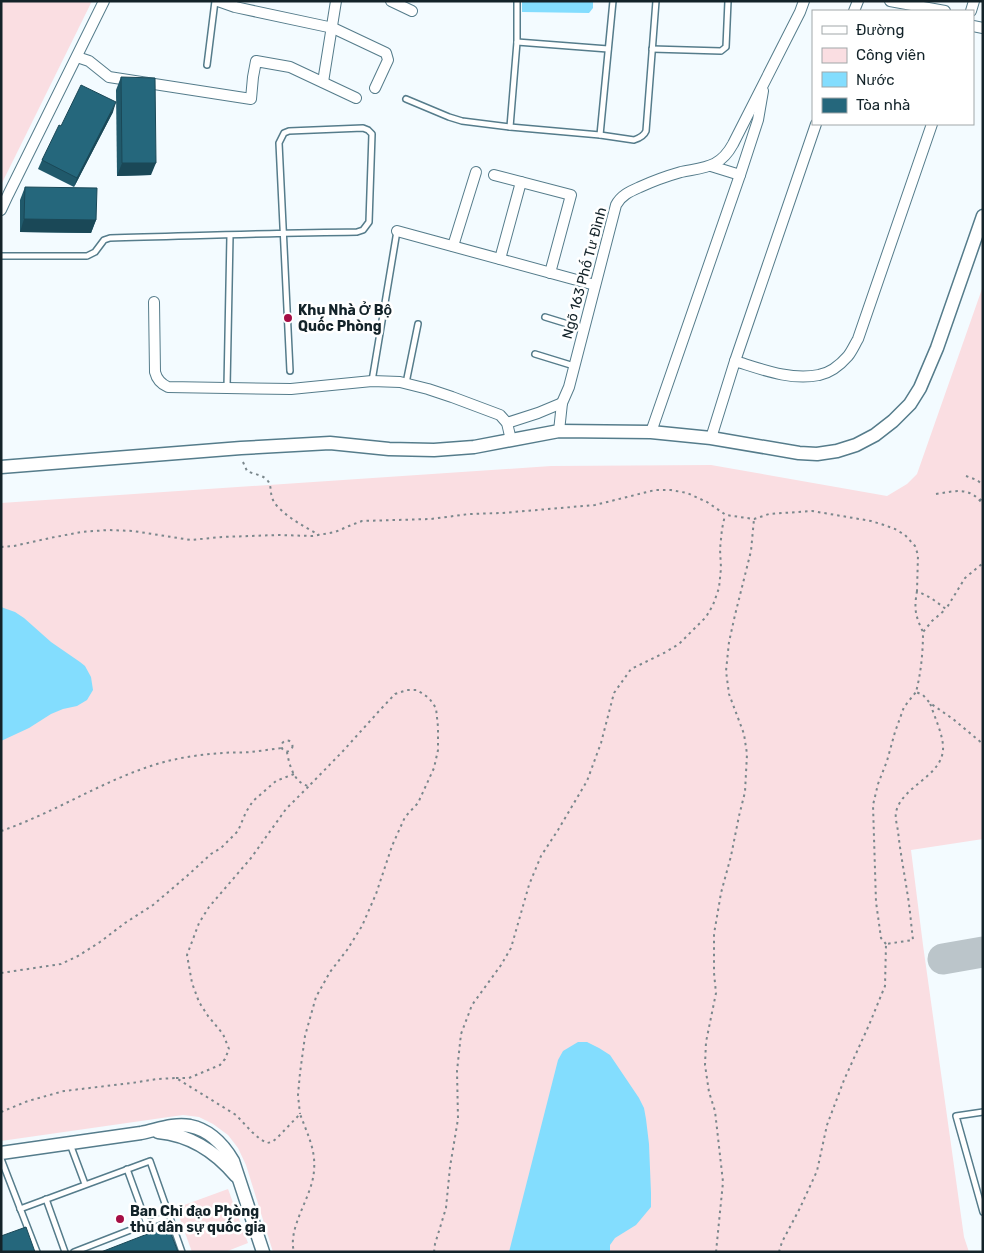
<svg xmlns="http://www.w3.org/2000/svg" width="984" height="1253" viewBox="0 0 984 1253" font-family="Rubik,sans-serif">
<rect width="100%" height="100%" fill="#f3fbff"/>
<g fill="#fadee2">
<polygon points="1,1 92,1 1,185"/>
<polygon points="983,286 983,839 911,850 923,945 964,1237 969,1252 273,1252 246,1165 238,1148 228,1135 213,1124 199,1117 183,1115 1,1141 1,503 551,466 711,465 887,496 907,484 917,474"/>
<polygon points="228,1189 248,1243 225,1252 192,1252 176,1208"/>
</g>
<g fill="#83ddfe">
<polygon points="522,1 593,1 593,8 589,13 522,12"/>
<polygon points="1,607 15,612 24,618 51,642 80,662 85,666 91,677 93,690 87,700 77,706 63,709 51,714 29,728 1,741"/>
<polygon points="578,1042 587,1042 599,1048 610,1055 639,1098 644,1108 646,1119 649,1144 651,1193 651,1207 636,1225 615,1238 610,1245 610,1252 509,1252 558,1060 563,1051"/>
</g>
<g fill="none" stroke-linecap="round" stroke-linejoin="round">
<polyline stroke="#bbc5ca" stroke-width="31" points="943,959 983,952"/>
<defs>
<g id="service">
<polyline points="517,42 608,49"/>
<polyline points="652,49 721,51 726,47 728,1"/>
<polyline points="207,65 215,1"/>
<path d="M 406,99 L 449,117 L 462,121 L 510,127 L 600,135 L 634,140 C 640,138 644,136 646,131 L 656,1"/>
<polyline points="510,127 517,42 517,1"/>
<polyline points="600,135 613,1"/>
<path d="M 1,256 L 87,256 L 95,252 L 104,240 L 110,238 C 192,236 274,233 357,232 L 363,230 L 369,222 L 372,134 L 368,130 L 363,128 L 289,131 L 284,133 L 279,143 L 290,371"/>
<polyline points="545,317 584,329"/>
<polyline points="535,354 574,366"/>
<polyline points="372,381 397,231"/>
<polyline points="406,383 418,324"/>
<polyline points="227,387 230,236"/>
<polyline points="983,1112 956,1116 983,1212"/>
<polyline points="70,1144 85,1184"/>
<polyline points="1,1159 37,1252"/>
<polyline points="127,1169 147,1224"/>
<polyline points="46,1199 65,1252"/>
<polyline points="20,1209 150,1161 182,1252"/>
<polyline points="74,1252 169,1215"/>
</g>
<g id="minor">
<polyline points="218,1 235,7 333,28 386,53 388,60 375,88"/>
<polyline points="391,1 412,11"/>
<polyline points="890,1 945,11"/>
<polyline points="854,11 858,1"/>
<polyline points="971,11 974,1"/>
<polyline points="973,26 983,28"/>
<polyline points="77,57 89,61 109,77 251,99 253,77 256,61 290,67 356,98"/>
<polyline points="323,82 336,1"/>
<polyline points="711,166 740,175"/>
<polyline points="494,175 571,195 550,273"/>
<polyline points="1,210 8,195 104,1"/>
<polyline points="397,231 595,285"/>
<polyline points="453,246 476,172"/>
<polyline points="500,259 521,182"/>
<path d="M 154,302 L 155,372 C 157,380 161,384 168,387 L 291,389 L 372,381 L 400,382 L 428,389 L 452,397 L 500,415 L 507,423 L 511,440"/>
<path d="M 735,361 C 761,369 791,381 819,375 C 830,373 841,364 848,356 C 852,351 855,344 858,339 L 932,124"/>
<polyline points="507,423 538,413 562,403"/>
<path d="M 559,431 L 562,403 L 569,387 L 616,205 C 621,195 631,191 640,187 C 653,181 667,176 681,172 C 705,167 720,168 733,144 L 800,12 L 804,1"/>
<polyline points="651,432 740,175 758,120 763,91"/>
<polyline points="711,438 735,361 816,124"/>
</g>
<g id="tertiary">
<polyline points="1,467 241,448 330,443 389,449 434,450 474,447 559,431 651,432 711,438 799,453 817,454 837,451 856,445 875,435 893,421 910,404 920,388 937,348 983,216"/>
<path d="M 158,1132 C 190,1135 216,1152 236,1176"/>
<path d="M 1,1153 C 48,1146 94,1140 141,1133 C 157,1130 173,1123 190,1126 C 210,1130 223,1144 233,1161 L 263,1252"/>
</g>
</defs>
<use href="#service" stroke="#557c8b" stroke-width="8"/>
<use href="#minor" stroke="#557c8b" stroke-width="12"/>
<use href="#tertiary" stroke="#557c8b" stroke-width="15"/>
<g stroke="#7a878c" stroke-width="2" stroke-dasharray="2.5 4" stroke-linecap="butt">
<path d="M 243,462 L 247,471 C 253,474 264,475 268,481 C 273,488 268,496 277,506 C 289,519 304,526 319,535"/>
<polyline points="966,476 977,480 983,485"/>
<path d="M 936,494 C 955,491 971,486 983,505"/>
<polyline points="980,501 983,495"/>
<polyline points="1,547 14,546 50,538 81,532 108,530 133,531 191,540 222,537 278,535 313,536 335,532 349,526 362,521 431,519 469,514 502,513 595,505 655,490 671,490 687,493 707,502 726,515 754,519 769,514 812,511 871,521 884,525 895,529 905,535 915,546 918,555 917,591 931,598 946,609 965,578 983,563"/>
<path d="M 917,591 C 914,609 915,615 923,632"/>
<path d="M 929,702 L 923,695 L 916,692 C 921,673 923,652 923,632 L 932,621 L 946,609"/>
<circle cx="287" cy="746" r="5.5"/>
<path d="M 287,752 C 289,764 294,784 309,786 L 343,751 L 380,710 L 395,694 L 407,690 L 417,690 L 429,698 L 436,708 L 438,727 L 438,750 L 434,768 L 418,803 L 405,817 L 392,846 L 376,894 L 362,926 L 347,950 L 330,972 L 316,997 L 305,1036 L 300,1073 L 298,1095 L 300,1114"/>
<path d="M 1,831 C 57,812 106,778 164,762 C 183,757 204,754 224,753 C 233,752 242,753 251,752 C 261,751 272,749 282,748"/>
<polyline points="886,944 881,938 876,902 873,805 878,784 887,761 895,732 904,707 916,692"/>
<polyline points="1,973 61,964 78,956 100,942 125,923 153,905 187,876 211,854 221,848 238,831 246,812 253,801 276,781 294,774"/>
<polyline points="176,1078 189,1078 220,1065 225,1059 229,1049 223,1034 208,1016 199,1002 192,983 187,955 199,923 209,907 251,858 286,809 309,786"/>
<path d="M 1,1112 L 28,1101 L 64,1091 L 132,1083 L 157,1079 L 176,1078 L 236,1115 L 252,1132 L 260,1139 L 267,1143 L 272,1142 L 277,1138 L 300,1114 C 307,1133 316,1150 314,1170 C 313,1196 287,1227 294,1252"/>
<polyline points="434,1252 435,1244 446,1208 450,1167 458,1119 457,1071 461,1034 472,1005 501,965 511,948 529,885 541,856 558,830 587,781 601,743 614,693 631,669 664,653 679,644 706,617 713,605 719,588 721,568 720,549 722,529 725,515"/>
<polyline points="716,1252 723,1182 715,1111 709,1092 705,1065 706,1042 716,993 714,973 714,934 721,893 731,856 739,816 745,792 747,754 744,734 729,694 726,671 729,642 735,615 751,551 754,519"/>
<path d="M 779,1252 L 782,1242 L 800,1208 L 817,1171 L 827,1125 L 844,1080 L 869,1025 L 885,986 L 886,944 L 913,940 C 911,924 910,908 907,891 C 904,871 900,851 898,831 C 897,825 895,818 896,812 C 902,786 941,777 943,750 C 944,736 934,716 930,703 L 953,719 L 983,744"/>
</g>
<use href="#service" stroke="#fff" stroke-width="5"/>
<use href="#minor" stroke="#fff" stroke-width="10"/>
<use href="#tertiary" stroke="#fff" stroke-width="12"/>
</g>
<g fill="#20596b">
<polygon points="121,77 151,175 117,176 116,90"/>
<polygon points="113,112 74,187 38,169 42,160 61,126"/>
<polygon points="25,187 96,220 91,233 20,232 20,200"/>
</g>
<g fill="#1a4857">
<polygon points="116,102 113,112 74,187 77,178"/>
<polygon points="122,163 156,163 151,175 117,176"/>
<polygon points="24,219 96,220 91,233 20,232"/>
</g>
<g fill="#25677c" stroke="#1a4857">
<polygon points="121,77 155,78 156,163 122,163"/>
<polygon points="81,85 116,102 77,178 42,160 59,125 61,126"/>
<polygon points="25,187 97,188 96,220 24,219"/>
<polygon points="168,1226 178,1252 101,1252"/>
<polygon points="26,1227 35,1252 1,1252 1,1236"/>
</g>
<g fill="#a50e45" stroke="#fff" stroke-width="2">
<circle cx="288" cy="318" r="5"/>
<circle cx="120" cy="1219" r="5"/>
</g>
<g text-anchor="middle" stroke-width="5" stroke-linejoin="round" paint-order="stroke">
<g font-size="14" fill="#132329" stroke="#fff">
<text transform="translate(584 273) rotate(-75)" y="5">Ngõ 163 Phố Tư Đình</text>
</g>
<g font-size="14" font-weight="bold" fill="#132329" stroke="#fff" text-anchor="start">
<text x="298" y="315">Khu Nhà Ở Bộ<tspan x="298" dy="16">Quốc Phòng</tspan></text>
<text x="130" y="1216">Ban Chỉ đạo Phòng<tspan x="130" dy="16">thủ dân sự quốc gia</tspan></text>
</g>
</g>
<rect width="984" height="1253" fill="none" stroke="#132329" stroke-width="5"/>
<rect x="812" y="10" width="162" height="115" fill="#ffffff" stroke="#a1a7a9"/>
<rect x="822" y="26" width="25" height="8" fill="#ffffff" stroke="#a1a7a9"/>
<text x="856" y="35" font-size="15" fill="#132329">Đường</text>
<rect x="822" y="48" width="25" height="15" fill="#fadee2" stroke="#a1a7a9"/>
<text x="856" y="60" font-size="15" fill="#132329">Công viên</text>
<rect x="822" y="72" width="25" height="15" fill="#83ddfe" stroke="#a1a7a9"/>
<text x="856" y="85" font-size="15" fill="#132329">Nước</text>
<rect x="822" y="98" width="25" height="15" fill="#25677c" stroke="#a1a7a9"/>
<text x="856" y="110" font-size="15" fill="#132329">Tòa nhà</text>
</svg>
